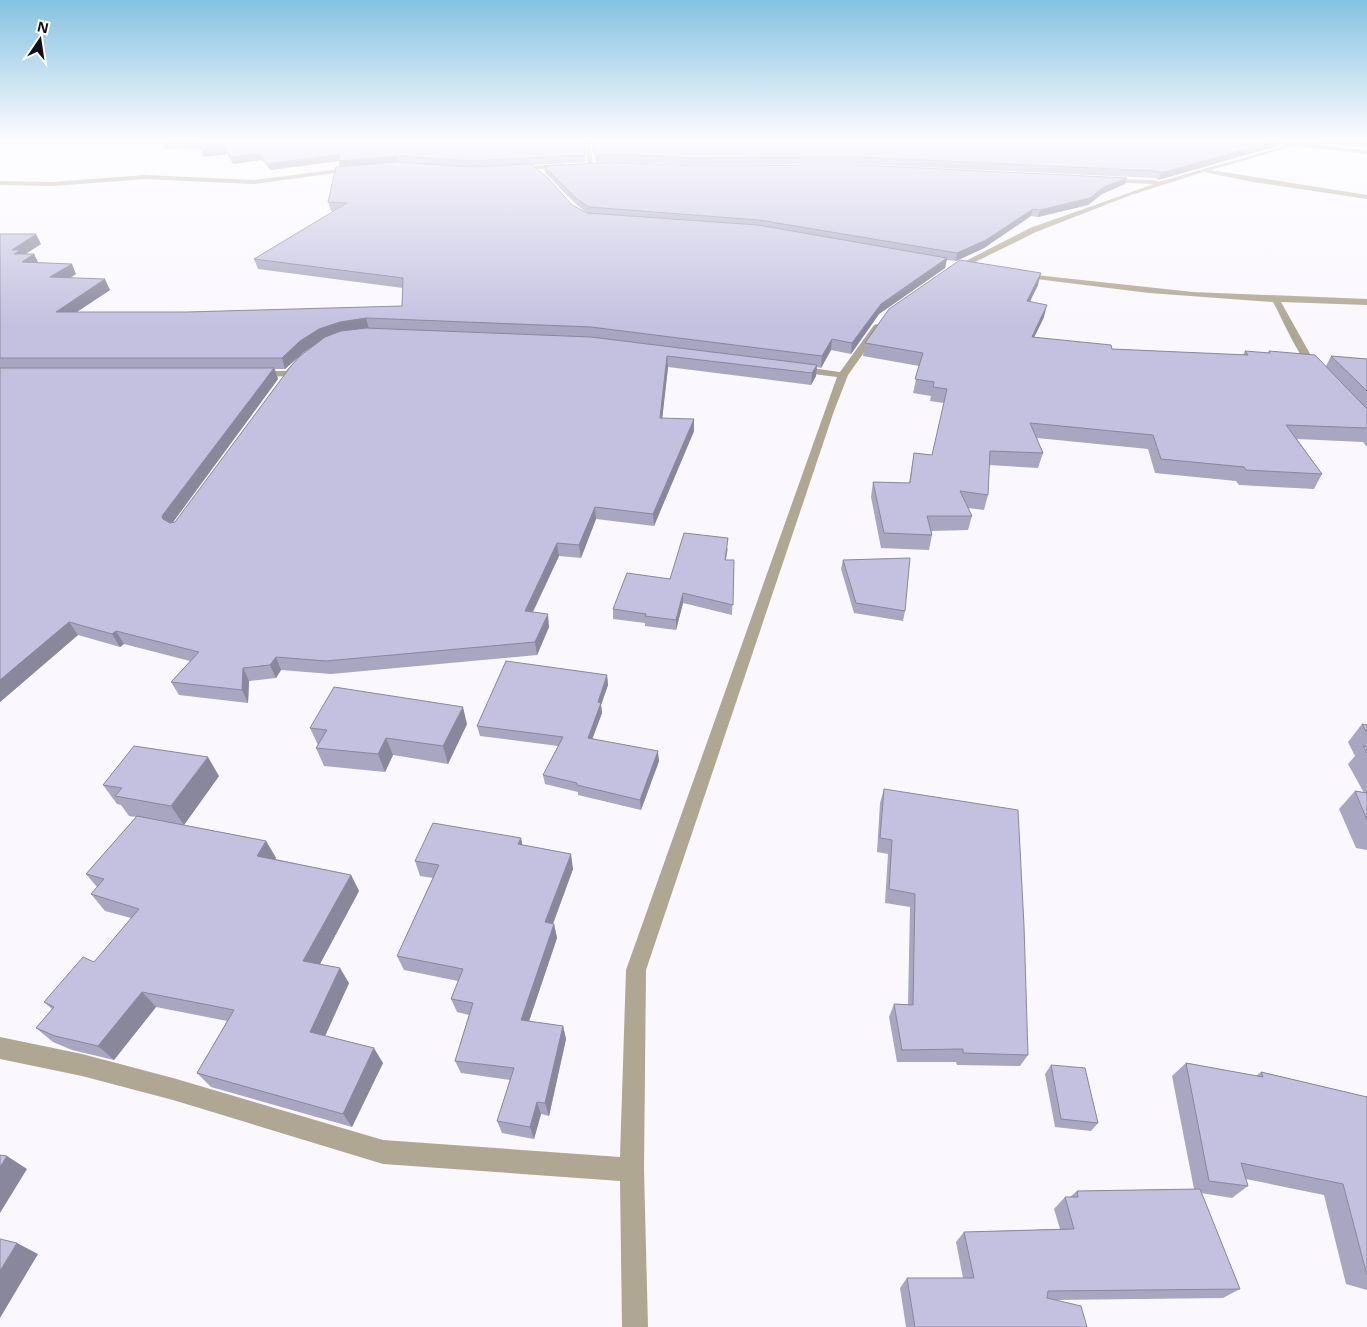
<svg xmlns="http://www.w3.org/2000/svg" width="1367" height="1327" viewBox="0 0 1367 1327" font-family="'Open Sans',sans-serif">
<rect width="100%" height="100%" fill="#faf8fe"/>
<polygon fill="#9abf95" points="168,139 264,139 245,151 163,149"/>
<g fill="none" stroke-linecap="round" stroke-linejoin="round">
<g fill="#afa791" fill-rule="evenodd">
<polygon points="584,139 590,139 593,167 588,166"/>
<polygon points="1298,139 1307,139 1300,143 1367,150 1367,154 1293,146 1211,170 1367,195 1367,199 1253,182 1204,172 1131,195 1036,232 953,273 946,271 1030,228 1154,184 1106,182 1103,180 1104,179 1155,180 1158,182 1278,148"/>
<polygon points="563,164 565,165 565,167 516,171 513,169 516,167"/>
<polygon points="356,167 359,169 358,170 254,184 145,179 53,186 0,185 0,181 53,182 145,175 254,180"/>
<path d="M 1017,273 L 1193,292 L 1367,299 L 1367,305 L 1281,302 L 1314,361 L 1322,370 L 1317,373 C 1303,368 1281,316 1273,302 L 1149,293 L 1020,277 L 1016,275 Z"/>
<polygon points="877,324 882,327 848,375 834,411 646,970 644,1170 648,1327 622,1327 620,1181 383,1164 173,1100 82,1076 0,1059 0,1037 82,1054 173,1078 383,1140 620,1157 626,970 837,377 797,372 792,369 797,366 840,372 874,325"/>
<polygon points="299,359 304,362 293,376 257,377 252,374 257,371 286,371 296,360"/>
</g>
</g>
<g fill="#a8a6c0" fill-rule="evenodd">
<path d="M 195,139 L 583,139 L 586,162 L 532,165 L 572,205 L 587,213 L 577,205 L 545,173 L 544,166 L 690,166 L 1127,178 L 1125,184 L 1102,194 L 1088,205 L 1038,217 L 1031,216 L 984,248 L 956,261 L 947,260 L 945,268 L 879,314 L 851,354 L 831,350 L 821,368 L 817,367 L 816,376 L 811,385 L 668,367 L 662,418 L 694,431 L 654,526 L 596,519 L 581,558 L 559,556 L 533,612 L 549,627 L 537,655 L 331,674 L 281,670 L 276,678 L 249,681 L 248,703 L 179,695 L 171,682 L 190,661 L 124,644 L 120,647 L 78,635 L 0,702 L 0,234 L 41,244 L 25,254 L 34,254 L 38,263 L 76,274 L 70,278 L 110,290 L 77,312 L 187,312 L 402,306 L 403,288 L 258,269 L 254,259 L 334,211 L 331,211 L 328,202 L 340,167 L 339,161 L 270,170 L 262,160 L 233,164 L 227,154 L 204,157 ZM 313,346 L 175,522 L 173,522 L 278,379 L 275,369 L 285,369 L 304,352 Z"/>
<polygon points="590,139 1293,139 1277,146 1158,180 1155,178 858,164 690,165 615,161 596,162"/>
<polygon points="1307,139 1367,139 1367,149 1306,142"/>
<polygon points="1038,285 1029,302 1044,317 1034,337 1112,349 1243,355 1245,351 1268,353 1269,351 1326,366 1331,356 1367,359 1367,447 1363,442 1297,439 1322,474 1314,489 1239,485 1236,481 1155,473 1148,449 1037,438 1043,453 1038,468 989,465 988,495 984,510 968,508 972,516 968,530 931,531 932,535 929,550 881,548 871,497 873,482 909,483 914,453 932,455 944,403 930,401 931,396 913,393 919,366 863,356 865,343"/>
<polygon points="728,548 726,560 734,560 732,615 683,603 676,630 645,626 645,623 613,619 613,609"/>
<polygon points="843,560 905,611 903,621 854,613 841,569"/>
<polygon points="607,675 608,685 601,705 602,713 592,738 659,761 641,810 578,795 578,792 545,784 543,775 558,746 480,736 477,726"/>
<polygon points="467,724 448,764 393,755 385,772 324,766 316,748 318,745 310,728"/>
<polygon points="1362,724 1367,725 1367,850 1356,848 1339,809 1355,791 1364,793 1348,764 1355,756 1348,742"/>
<polygon points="219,776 184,825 266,841 276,858 275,859 351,875 359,891 320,964 349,983 325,1036 383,1063 352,1127 211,1087 197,1073 227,1021 156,1007 114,1060 72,1050 53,1042 36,1028 52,1009 44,1002 94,962 131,918 105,911 91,894 97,887 86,874 136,817 129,816 121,805 117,804 103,785"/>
<polygon points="884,789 1028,1055 1020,1066 957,1065 956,1062 897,1062 889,1017 894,1004 908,1005 910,907 885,903 888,854 877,852 880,803"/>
<polygon points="521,838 522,845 573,869 553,924 554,924 557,938 529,1021 563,1026 566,1039 549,1116 541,1114 534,1139 502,1133 497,1121 510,1080 461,1073 455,1061 469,1015 457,1012 451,999 458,981 404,970 397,956 433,878 420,876 415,861"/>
<polygon points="1186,1063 1256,1076 1261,1072 1367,1097 1367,1290 1346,1284 1324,1195 1246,1179 1248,1186 1232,1198 1201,1193 1240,1289 1223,1298 1055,1300 1087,1327 906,1327 900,1288 907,1278 963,1278 956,1242 964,1232 1060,1229 1054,1209 1065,1197 1070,1197 1077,1191 1194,1189 1172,1076"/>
<polygon points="1051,1065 1098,1123 1091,1131 1055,1127 1045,1074"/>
</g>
<g fill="#88879c">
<polygon points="1281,139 1293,139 1277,146 1158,180 1161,173"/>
<polygon points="225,147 227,154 204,157 202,150"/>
<polygon points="260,154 262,160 233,164 231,157"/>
<polygon points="340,154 398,156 399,163 340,168 339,161 270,170 268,164"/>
<polygon points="1127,178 1125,184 1102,194 1088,205 1038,217 1040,210 1104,187"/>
<polygon points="1033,209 1031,216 984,248 956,261 957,253"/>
<polygon points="36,234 41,244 24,255 34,254 39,264 27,272 12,250"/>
<polygon points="947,258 945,268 879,314 851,354 852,343 881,304"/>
<polygon points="72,264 76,274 55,287 50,277"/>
<polygon points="1041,273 1038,285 1024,314 1027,301"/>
<polygon points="105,279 110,290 61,322 56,312"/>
<polygon points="1047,305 1044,317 1028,350 1032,337"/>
<polygon points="366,318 369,329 322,340 304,352 285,369 282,358 300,341 319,329 340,322"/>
<polygon points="832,339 831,350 821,368 822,356"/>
<polygon points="667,356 668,367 661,430 660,418"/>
<polygon points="817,365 816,376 811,385 812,373"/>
<polygon points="274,368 278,379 168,529 163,519 162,516"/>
<polygon points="694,419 694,431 654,526 653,514"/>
<polygon points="595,507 596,519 581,558 579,545"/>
<polygon points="557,543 559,556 527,624 525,611"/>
<polygon points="683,593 683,603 676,630 676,620"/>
<polygon points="548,614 549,627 537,655 535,642"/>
<polygon points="69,622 78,635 0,702 0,680"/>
<polygon points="116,631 124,644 120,647 112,634"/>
<polygon points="276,657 281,670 276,678 270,665"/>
<polygon points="243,668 249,681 248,703 242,690"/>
<polygon points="607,675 608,685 601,705 602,713 589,748 588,738 598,702"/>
<polygon points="463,707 467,724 448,764 443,746"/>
<polygon points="386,738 393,755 385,772 378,754"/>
<polygon points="658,751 659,761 641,810 640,800"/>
<polygon points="208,757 219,776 184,825 171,806"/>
<polygon points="521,838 524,853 518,844"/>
<polygon points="266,841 276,858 267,872 257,856"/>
<polygon points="571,854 573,869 548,937 545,922"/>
<polygon points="351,875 359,891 313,977 303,961"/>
<polygon points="554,924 557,938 525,1033 521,1020"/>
<polygon points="340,968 349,983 320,1047 310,1032"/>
<polygon points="142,992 156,1007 114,1060 98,1046"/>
<polygon points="563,1026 566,1039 549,1116 545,1103"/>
<polygon points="374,1048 383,1063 352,1127 343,1114"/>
<polygon points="537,1102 541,1114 534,1139 530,1127"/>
<polygon points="7,1156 27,1169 0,1213 0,1167"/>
<polygon points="17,1243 38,1254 0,1318 0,1271"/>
</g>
<g fill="#c3c1df" stroke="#88879c">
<polygon points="196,139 583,139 585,155 472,161 398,156 339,161 340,154 268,164 260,154 231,157 225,147 202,150"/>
<polygon points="592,139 1281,139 1161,173 1157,171 859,157 690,158 615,154 595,155"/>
<polygon points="1345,139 1367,139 1367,142"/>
<polygon points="397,162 472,167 531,164 548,178 572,205 587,213 758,225 947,258 881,304 852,343 832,339 822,356 591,327 366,318 340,322 319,329 300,341 282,358 0,358 0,234 36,234 12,250 21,250 14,254 34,254 22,262 72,264 50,277 105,279 56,312 187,312 402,306 403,278 254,259 347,203 328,202 336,167"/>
<polygon points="615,162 690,166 859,165 1127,178 1104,187 1090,198 1040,210 1033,209 986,240 957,253 759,220 589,207 576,198 544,166"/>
<polygon points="960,260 1041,273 1027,301 1047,305 1032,337 1111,345 1112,349 1248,355 1245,351 1270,353 1269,351 1315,355 1367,409 1367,428 1286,425 1322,474 1246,470 1244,467 1161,459 1153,435 1030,423 1043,453 990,451 988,495 960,491 972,516 927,516 932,535 884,533 873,482 910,483 914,453 932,455 947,389 933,387 934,382 915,379 923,353 865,343 889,309"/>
<polygon points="366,328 591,337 817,365 812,373 667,356 660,418 694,419 653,514 595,507 579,545 557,543 525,611 548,614 535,642 326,661 276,657 270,665 243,668 242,690 171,682 199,652 116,631 112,634 69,622 0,680 0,368 274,368 162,516 163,519 170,523 175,522 291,366 300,356 325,337 341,331"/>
<polygon points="1331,356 1367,359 1367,391"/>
<polygon points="684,533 728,538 725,560 734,560 733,605 683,593 676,620 645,616 646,614 613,609 627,573 670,579"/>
<polygon points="910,558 905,611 856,603 843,560"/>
<polygon points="506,661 607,675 598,702 601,703 588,738 658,751 640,800 577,785 577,783 543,775 563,737 477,726"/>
<polygon points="334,687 463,707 443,746 386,738 378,754 316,748 327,730 310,728"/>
<polygon points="1362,724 1367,725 1367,733"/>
<polygon points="134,746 208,757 171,806 115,796 122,788 103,785"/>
<polygon points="1363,746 1367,747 1367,753"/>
<polygon points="884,789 1018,810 1024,926 1028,1055 963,1053 963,1049 902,1050 894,1004 913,1005 915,894 889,889 892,840 880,838"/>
<polygon points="1355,791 1367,793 1367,820"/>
<polygon points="137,816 266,841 257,856 351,875 303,961 340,968 310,1032 374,1048 343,1114 197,1073 234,1010 142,992 98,1046 55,1036 36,1028 54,1007 44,1002 83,957 94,962 139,909 91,894 104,879 86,874"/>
<polygon points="433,823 521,838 518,844 571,854 545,922 554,924 521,1020 563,1026 545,1103 537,1102 530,1127 497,1121 514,1068 455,1061 473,1003 451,999 463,969 397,956 439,865 415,861"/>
<polygon points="1186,1063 1263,1077 1261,1072 1367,1097 1367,1275 1343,1184 1241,1163 1248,1186 1209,1181"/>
<polygon points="1051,1065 1085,1068 1098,1123 1061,1119"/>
<polygon points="0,1155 7,1156 0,1167"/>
<polygon points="1200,1189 1240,1289 1048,1291 1047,1298 1081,1306 1087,1327 915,1327 907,1278 974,1278 964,1232 1074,1229 1065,1197 1078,1197 1077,1191"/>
<polygon points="0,1239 17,1243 0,1271"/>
</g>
<linearGradient id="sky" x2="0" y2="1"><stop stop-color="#85c2e2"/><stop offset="0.43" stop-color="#fdfcff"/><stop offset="1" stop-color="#fdfcff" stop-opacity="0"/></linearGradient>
<rect width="1367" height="325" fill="url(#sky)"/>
<g transform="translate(40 40) rotate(13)" stroke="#ffffff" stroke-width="4" paint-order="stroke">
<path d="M0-4L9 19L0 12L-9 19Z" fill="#130f19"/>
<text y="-8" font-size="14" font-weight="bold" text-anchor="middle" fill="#130f19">N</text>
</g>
</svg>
